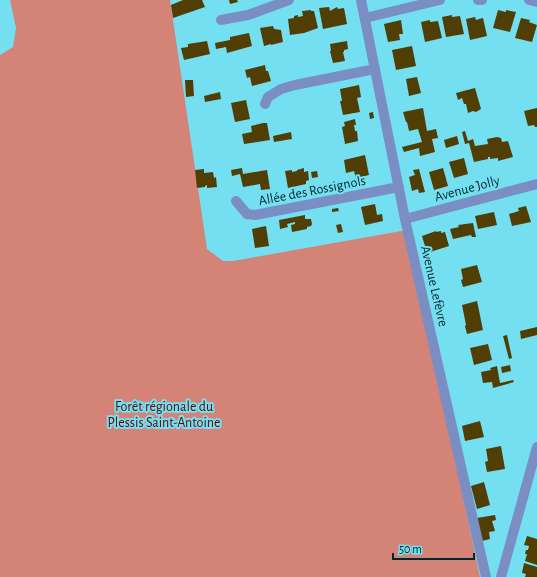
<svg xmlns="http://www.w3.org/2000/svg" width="537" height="577" viewBox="0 0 537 577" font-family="'Alegreya Sans',sans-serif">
<rect width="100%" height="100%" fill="#74dff0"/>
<polygon fill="#d48377" points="10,0 170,0 207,249 223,261 233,261 407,230 480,577 0,577 0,55 13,47 16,28"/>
<g fill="#503e05">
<polygon points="183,0 202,0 205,7 173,18 171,5"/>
<polygon points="229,0 237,0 238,2 230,4"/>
<polygon points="329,7 330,11 337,7 338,9 344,8 347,24 323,29 319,8"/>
<polygon points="311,10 311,11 314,11 318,28 304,33 290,35 288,19 294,18 294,16 298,15 298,17 303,16 302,11"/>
<polygon points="498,10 506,12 506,10 516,12 510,32 493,28"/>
<polygon points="452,15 452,17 460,16 464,34 446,37 442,17"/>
<polygon points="475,17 476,20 483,18 487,36 470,40 466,19"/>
<polygon points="521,18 530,20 529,22 537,25 532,42 515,38"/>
<polygon points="401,20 403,34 399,34 400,40 388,42 384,24"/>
<polygon points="430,20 430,22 438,21 442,38 425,42 421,22"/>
<polygon points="273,26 274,29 281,30 283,42 271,45 271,44 264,46 260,28"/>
<polygon points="249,33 252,46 227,53 226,47 216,49 215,43 230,40 230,37"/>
<polygon points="207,41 210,54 184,60 181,48 188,47 188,44"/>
<polygon points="347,41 348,49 344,50 344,52 343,52 345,61 333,63 330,51 331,51 330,44"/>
<polygon points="412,46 416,66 396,70 392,50"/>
<polygon points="265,65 266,71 268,71 271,81 252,86 250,77 247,78 245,70"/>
<polygon points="417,77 421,93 409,96 406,79"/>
<polygon points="185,80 193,80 194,96 186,97"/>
<polygon points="359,85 361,97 357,98 360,112 343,115 340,101 342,101 340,89"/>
<polygon points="475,88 481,109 476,112 473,111 468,113 466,104 464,104 462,98 458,100 456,93"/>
<polygon points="220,92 221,99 205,102 204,96"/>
<polygon points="246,100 250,119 235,122 231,103"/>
<polygon points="423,108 427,131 436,129 438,138 432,139 435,152 420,156 419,148 404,152 402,147 422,142 418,129 409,131 407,122 406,122 403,112"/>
<polygon points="537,108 537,127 535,127 534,125 528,126 524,111"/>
<polygon points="373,112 374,118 370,119 369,113"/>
<polygon points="355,119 356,125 354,125 355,131 357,131 358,141 345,144 342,127 345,126 344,122"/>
<polygon points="263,123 267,123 270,140 244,144 242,134 252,132 251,126"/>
<polygon points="465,131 468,141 473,139 475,146 488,144 487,139 497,137 501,138 502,142 508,141 513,157 498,161 498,158 490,159 490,157 488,157 488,159 474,162 469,143 465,144 462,132"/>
<polygon points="291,132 292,139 274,142 273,136"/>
<polygon points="457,136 459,144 446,148 444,140"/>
<polygon points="365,155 369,175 356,178 354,171 346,173 344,160"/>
<polygon points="464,158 468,174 454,178 449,162"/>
<polygon points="242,168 243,174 267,170 270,189 261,190 260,184 243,187 240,174 232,176 231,170"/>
<polygon points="304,168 304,172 308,171 309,180 306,181 306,184 288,188 285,171 292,170 292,172 297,171 297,170"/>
<polygon points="443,168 448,186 434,190 429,172"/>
<polygon points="204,169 204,173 213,172 214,178 216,177 217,187 207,188 207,185 205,186 205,187 197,188 195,170"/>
<polygon points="419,169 425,192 419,193 418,189 412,191 409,177 415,175 413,170"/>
<polygon points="317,171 318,177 312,178 311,172"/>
<polygon points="375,204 377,215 382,214 383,221 365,225 361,207"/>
<polygon points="526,206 531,222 512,226 509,214 519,211 518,208"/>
<polygon points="338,208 339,211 332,212 332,209"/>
<polygon points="494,212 497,225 478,229 475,216"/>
<polygon points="305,215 305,219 311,219 312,224 311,226 307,227 307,229 292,232 291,225 295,224 295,222 287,224 288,227 280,229 279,220"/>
<polygon points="473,223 476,237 472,237 471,235 453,239 450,229 459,227 458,225"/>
<polygon points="341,224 343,232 338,233 336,225"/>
<polygon points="266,226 269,246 255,248 252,229"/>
<polygon points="436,231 436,232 441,231 441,233 445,232 449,246 427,253 422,236"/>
<polygon points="477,265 482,282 463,287 461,280 463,279 461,269"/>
<polygon points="477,301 483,330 467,334 465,326 466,325 462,305"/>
<polygon points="537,327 537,335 521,339 520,331"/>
<polygon points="507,335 512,358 509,359 503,336"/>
<polygon points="488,344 492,360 474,365 470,348"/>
<polygon points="510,365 511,371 502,373 501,367"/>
<polygon points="497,366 500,383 513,380 514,382 493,388 492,382 483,383 481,372 491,370 490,368"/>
<polygon points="480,421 484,437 465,441 462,426"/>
<polygon points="501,446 505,469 487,472 485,462 488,461 486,449"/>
<polygon points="484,482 490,505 477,509 471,486"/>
<polygon points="495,515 496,520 492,521 495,531 489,532 490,539 482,541 477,518"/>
<polygon points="527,536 537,539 537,565 525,561 527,554 525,554 526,550 528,550 529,546 524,545"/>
<polygon points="524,563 537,567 537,577 525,577 526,574 522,573"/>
</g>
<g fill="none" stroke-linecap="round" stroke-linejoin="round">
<g stroke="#7b8ec3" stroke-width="10">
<polyline points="361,0 405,219 486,577"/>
<polyline points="478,0 482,0"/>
<polyline points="529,0 537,2"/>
<polyline points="365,18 440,0"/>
<polyline points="221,20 248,15 289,0"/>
<polyline points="265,104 268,97 281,89 295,85 375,69"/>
<polyline points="236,201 247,214 255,215 399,187"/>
<polyline points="405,219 537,184"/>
<polyline points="501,577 537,447"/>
</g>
</g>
<g text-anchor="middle" stroke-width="4" stroke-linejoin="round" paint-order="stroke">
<g font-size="14" fill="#02262b" stroke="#74dff0">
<text transform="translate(467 188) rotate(-15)" y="5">Avenue Jolly</text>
<text transform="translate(312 190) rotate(-11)" y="5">Allée des Rossignols</text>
<text transform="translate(435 286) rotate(77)" y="5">Avenue Lefèvre</text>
</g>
<g font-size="14" fill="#610704" stroke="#74dff0">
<text x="164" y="411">Forêt régionale du<tspan x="164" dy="16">Plessis Saint-Antoine</tspan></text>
</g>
</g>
<path d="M393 553v6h81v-6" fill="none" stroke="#02262b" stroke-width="2"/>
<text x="399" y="553" font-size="12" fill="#02262b" stroke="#74dff0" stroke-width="3" paint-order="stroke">50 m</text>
</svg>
